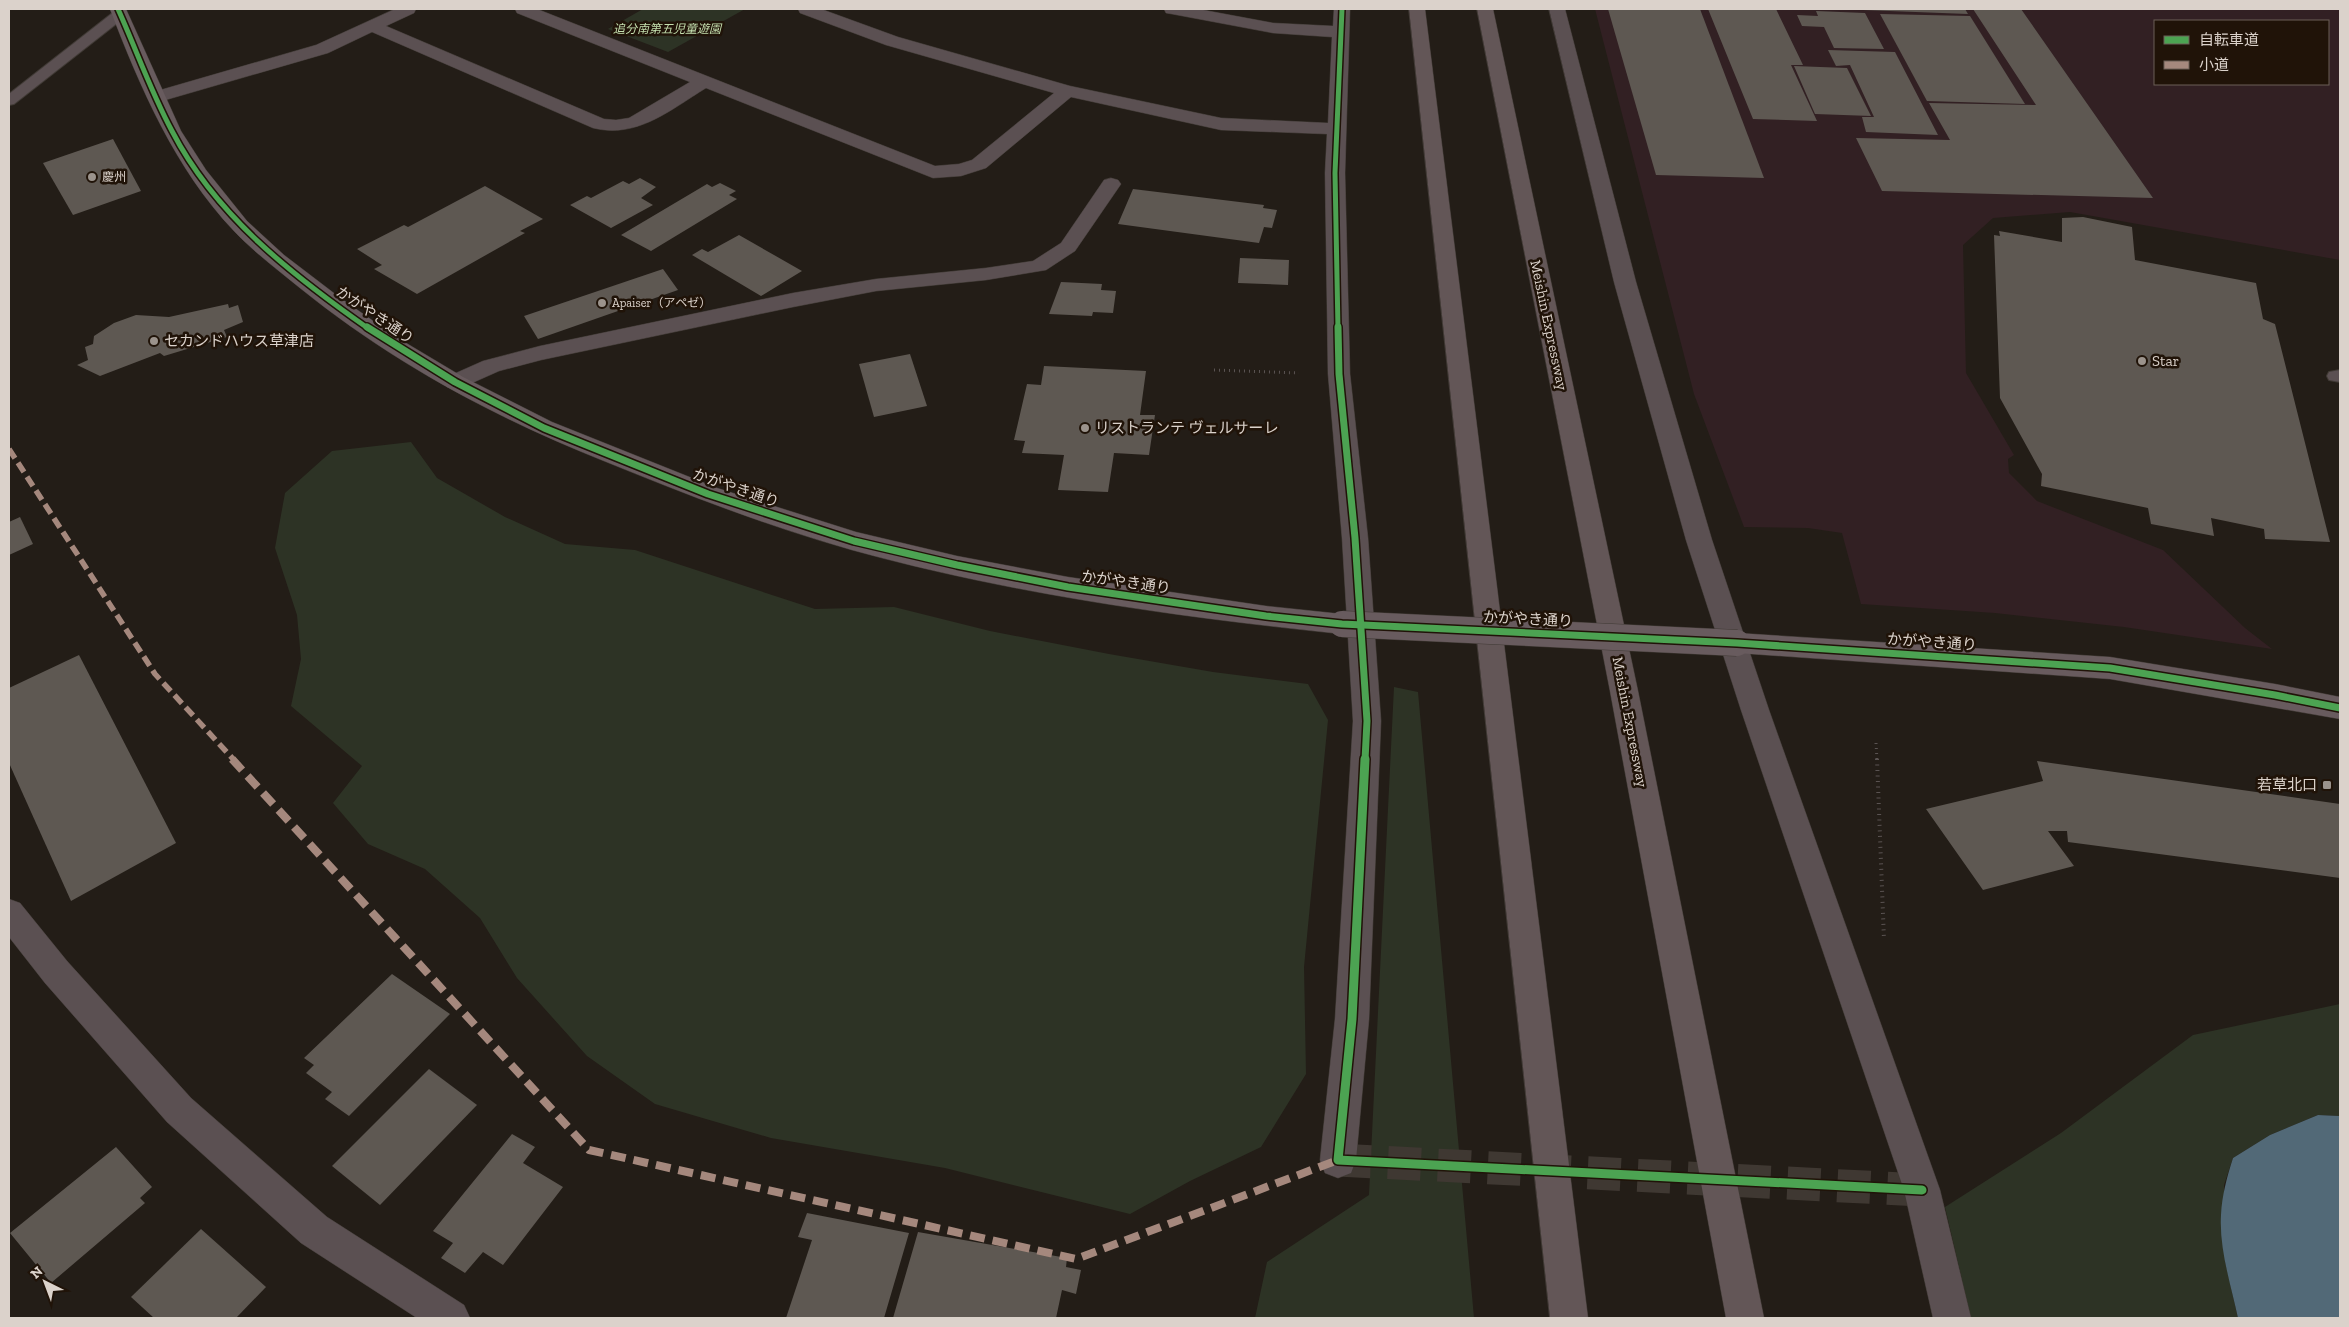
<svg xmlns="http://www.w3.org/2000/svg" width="2349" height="1327" viewBox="0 0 2349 1327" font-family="'Zilla Slab','Noto Sans JP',serif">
<rect width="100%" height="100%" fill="#231d17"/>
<path fill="#322023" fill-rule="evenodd" d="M 1595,9 L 2340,9 L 2340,260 L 2070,212 L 1993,218 L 1963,245 L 1966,373 L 2014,455 L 2008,459 L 2009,473 L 2037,501 L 2163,550 L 2245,628 L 2272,649 L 2124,627 L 1995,613 L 1861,604 L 1842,533 L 1808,528 L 1744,527 L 1694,394 ZM 2155,21 L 2328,21 L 2328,84 L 2155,84 Z"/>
<g fill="#2d3325">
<polygon points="643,9 745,9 668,52 608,29"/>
<polygon points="411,442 437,478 505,517 565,544 635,550 815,609 894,607 990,631 1109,654 1213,672 1308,684 1328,720 1304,967 1306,1074 1261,1147 1190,1181 1130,1214 945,1168 771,1138 655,1104 587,1056 517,978 480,918 425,869 368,844 333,803 362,766 291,706 301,659 297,615 275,548 285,493 332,451"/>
<polygon points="1394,687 1418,692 1474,1318 1255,1318 1267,1262 1369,1195"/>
<polygon points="2340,1004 2340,1116 2318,1115 2270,1135 2233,1158 2224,1185 2225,1261 2238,1318 1971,1318 1945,1207 2061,1133 2193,1035"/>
</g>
<path fill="#526977" d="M 2318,1115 L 2340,1116 L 2340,1318 L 2238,1318 C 2231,1285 2219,1249 2221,1215 C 2222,1195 2227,1177 2233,1158 L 2270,1135 Z"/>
<g fill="#5e5852">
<polygon points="1608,9 1700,9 1764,178 1656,175"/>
<polygon points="1708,9 1776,9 1803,65 1791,65 1817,121 1753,119"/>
<polygon points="1863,9 1965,9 1968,14 1863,10"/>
<polygon points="1973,9 2021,9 2153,198 1882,191 1856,138 1950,140 1929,103 2036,105"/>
<polygon points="1816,11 1865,13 1884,49 1834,48 1824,27 1802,26 1797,15 1818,16"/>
<polygon points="1880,14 1970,16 2025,104 1927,101"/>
<polygon points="1828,50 1895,52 1938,135 1866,132 1862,117 1874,117 1850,65 1836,66"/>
<polygon points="1794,66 1847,68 1871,116 1815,114"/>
<polygon points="113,139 141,191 73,215 43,163"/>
<polygon points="640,178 656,187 641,198 653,205 611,228 570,205 587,196 591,198 623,181 629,184"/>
<polygon points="720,183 736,191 729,195 737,199 651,251 621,235 707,184 712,187"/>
<polygon points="485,186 543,219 520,231 525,233 417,294 374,269 382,265 357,249 404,225 408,227"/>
<polygon points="1133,189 1264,205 1263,208 1277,210 1272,228 1264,227 1259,243 1118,224"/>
<polygon points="2083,217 2132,227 2135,260 2256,283 2263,319 2275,324 2330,542 2265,539 2264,529 2211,518 2214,536 2151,524 2148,508 2041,486 2042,474 2000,398 1994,235 2000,236 1999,231 2062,242 2062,218"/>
<polygon points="739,235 802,271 761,296 692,255 702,249 708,252"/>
<polygon points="1240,258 1289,260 1288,285 1238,283"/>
<polygon points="663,269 678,290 538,339 524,316"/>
<polygon points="1061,282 1102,284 1101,290 1116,291 1113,313 1093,312 1092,316 1049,314"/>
<polygon points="228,304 229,308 238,305 243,322 224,330 227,337 164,356 160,353 100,376 77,365 88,360 85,347 93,344 94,336 114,323 136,315 169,317"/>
<polygon points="910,354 927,406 874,417 859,364"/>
<polygon points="1044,366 1146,371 1140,415 1155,415 1149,455 1114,453 1108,492 1058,490 1064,455 1022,453 1025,441 1014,440 1027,384 1041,385"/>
<polygon points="20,517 33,544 9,555 9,522"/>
<polygon points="79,655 176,843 71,901 9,763 9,688"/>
<polygon points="2037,761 2340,804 2340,878 2068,842 2067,831 2048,831 2074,866 1983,890 1926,809 2043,781"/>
<polygon points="392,974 450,1014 349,1116 325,1099 332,1092 306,1073 314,1065 304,1058"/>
<polygon points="429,1069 477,1105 380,1205 332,1166"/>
<polygon points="512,1134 535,1147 523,1163 563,1187 503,1265 483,1252 465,1273 441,1258 453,1243 433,1231"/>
<polygon points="116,1147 152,1187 140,1198 145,1203 51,1283 10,1233"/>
<polygon points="807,1213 909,1233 884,1318 786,1318 812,1240 798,1237"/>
<polygon points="201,1229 266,1287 236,1318 154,1318 131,1297"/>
<polygon points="918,1232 1067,1258 1066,1267 1081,1270 1076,1294 1062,1290 1056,1318 893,1318"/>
</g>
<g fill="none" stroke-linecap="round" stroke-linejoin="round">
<polyline stroke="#3f3832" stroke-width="33" stroke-dasharray="33 17" stroke-linecap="butt" points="1338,1160 1922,1190"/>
<defs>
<g id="lane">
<polygon points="120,10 125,11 127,14 125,17 14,104 9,105 9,94 115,11"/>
<polygon points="2340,370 2340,382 2329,380 2327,376 2329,372"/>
</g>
<g id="street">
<path d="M 395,9 L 416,9 L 414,13 L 386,26 L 604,119 L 616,120 L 629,118 L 690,82 L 517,13 L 515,9 L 537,9 L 935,166 L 959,164 L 972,160 L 1054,93 L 886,45 L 800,13 L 798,9 L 821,9 L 898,37 L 1070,86 L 1221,118 L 1328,123 L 1332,37 L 1273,33 L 1172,14 L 1166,13 L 1164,9 L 1198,9 L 1273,23 L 1333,26 L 1334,9 L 1350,9 L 1345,173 L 1350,374 L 1368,538 L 1381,721 L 1369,1019 L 1356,1160 L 1351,1173 L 1338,1178 L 1325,1173 L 1320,1160 L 1335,1019 L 1353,721 L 1342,538 L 1328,374 L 1325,173 L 1327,134 L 1221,130 L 1071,97 L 986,168 L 961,176 L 933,178 L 706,88 C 670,110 637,139 593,128 L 372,32 L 328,53 L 162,101 L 150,101 L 147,97 L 150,93 L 316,45 Z"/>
<polygon points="1549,9 1565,9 1636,282 1712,540 1769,710 1940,1190 1971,1318 1933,1318 1904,1190 1741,710 1686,540 1614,282"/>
<polygon points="1111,178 1118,180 1121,184 1075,251 1046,270 986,280 876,291 793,307 541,360 499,371 463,387 455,389 447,387 444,382 447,377 483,361 540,346 793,293 876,279 986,268 1033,261 1061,243 1104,180"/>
<polygon points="9,899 20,903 67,961 191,1098 327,1217 464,1305 470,1318 417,1318 301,1243 167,1122 45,983 9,937"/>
</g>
<g id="secondary">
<path d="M 110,9 L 126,9 L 181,131 L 206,170 L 247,221 L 284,255 L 339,297 L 396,337 L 463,377 L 552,422 L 717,488 L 856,532 L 957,556 L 1068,577 L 1266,606 L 1342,614 L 1351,617 L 1355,624 L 1351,631 L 1342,634 C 1178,617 1011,594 852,550 C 767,526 685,494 604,461 C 494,417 393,363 300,288 C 278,270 254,252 234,231 C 175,169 140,87 110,9 Z"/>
<polygon points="1737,633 2110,657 2275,684 2340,697 2340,719 2110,679 1737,653 1727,650 1723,643 1727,636"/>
</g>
<g id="highway">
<polygon points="1409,9 1425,9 1588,1318 1550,1318"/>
<polygon points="1477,9 1493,9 1638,691 1764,1318 1726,1318 1610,691"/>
</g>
</defs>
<use href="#lane" stroke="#403a35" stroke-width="2"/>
<use href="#street" stroke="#403a35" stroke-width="1"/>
<use href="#secondary" stroke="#403a35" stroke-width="1"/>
<use href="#highway" stroke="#403a35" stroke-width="1"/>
<g stroke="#5a5352" stroke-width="3" stroke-dasharray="1 4" stroke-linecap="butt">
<polyline points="1214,370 1299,373"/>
<polyline points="1876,743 1877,760"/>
</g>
<polyline stroke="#5a5352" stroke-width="4" stroke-dasharray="1 4.5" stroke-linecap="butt" points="1877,759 1884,940"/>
<use href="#lane" fill="#5b5052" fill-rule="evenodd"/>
<use href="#street" fill="#5b5052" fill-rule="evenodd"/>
<use href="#secondary" fill="#685b5e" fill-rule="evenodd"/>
<use href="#highway" fill="#635657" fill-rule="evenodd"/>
<defs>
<polyline id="secondary-bridge" points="1342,624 1737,643"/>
</defs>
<use href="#secondary-bridge" stroke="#403a35" stroke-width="27" stroke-linecap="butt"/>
<use href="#secondary-bridge" stroke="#685b5e" stroke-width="26"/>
<polyline stroke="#a5887d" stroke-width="5.5" stroke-dasharray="11 5.5" stroke-linecap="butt" points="9,449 155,674 234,760"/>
<polyline stroke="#a5887d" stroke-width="8" stroke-dasharray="15 8" stroke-linecap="butt" points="232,759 589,1150 1076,1259 1338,1160"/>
<defs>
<g id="cycleway-far2">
<path d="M 118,9 C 136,49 151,92 172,131 C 216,216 292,275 369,329"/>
<polyline points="1338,329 1335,173 1342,9"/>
</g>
<g id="cycleway-far1">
<polyline points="367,327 455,382 544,428 708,494 854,541 957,565 1068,587 1266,616 1342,624 1737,643 2110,668 2275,695 2340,708"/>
<polyline points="1338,327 1339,374 1355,538 1367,721 1365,760"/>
</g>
<polyline id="cycleway" points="1365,759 1352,1019 1338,1160 1922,1190"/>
</defs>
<use href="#cycleway-far2" stroke="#201308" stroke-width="8"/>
<use href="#cycleway-far1" stroke="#201308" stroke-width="10"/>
<use href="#cycleway" stroke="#201308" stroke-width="12"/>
<use href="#cycleway-far2" stroke="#4ca352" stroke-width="5"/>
<use href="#cycleway-far1" stroke="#4ca352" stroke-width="7"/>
<use href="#cycleway" stroke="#4ca352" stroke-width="9"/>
</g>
<g fill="#9b938c" stroke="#201308" stroke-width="2">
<circle cx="92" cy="177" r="5"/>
<circle cx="602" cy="303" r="5"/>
<circle cx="154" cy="341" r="5"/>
<circle cx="2142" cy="361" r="5"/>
<circle cx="1085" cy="428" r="5"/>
<rect x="2322" y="780" width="10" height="10" rx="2.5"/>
</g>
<g text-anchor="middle" stroke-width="5" stroke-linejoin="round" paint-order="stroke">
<g font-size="12" font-style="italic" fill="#c4dfaf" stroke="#201308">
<text x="667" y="33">追分南第五児童遊園</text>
</g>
<g font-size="12" fill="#dbd2cb" stroke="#201308" text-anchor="start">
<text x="102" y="181">慶州</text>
<text x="612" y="307">Apaiser（アペゼ）</text>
</g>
<g font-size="15" fill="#dbd2cb" stroke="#201308">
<text transform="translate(375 315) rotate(34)" y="5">かがやき通り</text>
<text transform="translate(1549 325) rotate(78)" y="5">Meishin Expressway</text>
<text transform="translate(736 488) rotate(19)" y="5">かがやき通り</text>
<text transform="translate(1126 582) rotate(8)" y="5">かがやき通り</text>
<text transform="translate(1528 619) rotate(3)" y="5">かがやき通り</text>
<text transform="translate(1932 642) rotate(4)" y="5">かがやき通り</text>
<text transform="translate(1630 722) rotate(79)" y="5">Meishin Expressway</text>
</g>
<g font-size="15" fill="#dbd2cb" stroke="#201308" text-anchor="start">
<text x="164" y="346">セカンドハウス草津店</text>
<text x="2152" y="366">Star</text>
<text x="1095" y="433">リストランテ ヴェルサーレ</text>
<text x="2317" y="790" text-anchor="end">若草北口</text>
</g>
</g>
<rect width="2349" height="1327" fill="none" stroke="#dbd2cb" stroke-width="20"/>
<rect x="2154" y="20" width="175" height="65" fill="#201308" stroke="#6b5f56"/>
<rect x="2164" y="36" width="25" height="8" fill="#4ca352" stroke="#6b5f56"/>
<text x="2199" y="45" font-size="15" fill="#dbd2cb">自転車道</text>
<rect x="2164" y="61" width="25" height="8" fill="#a5887d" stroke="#6b5f56"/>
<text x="2199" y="70" font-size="15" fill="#dbd2cb">小道</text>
<g transform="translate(45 1282) rotate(318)" stroke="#201308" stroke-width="4" paint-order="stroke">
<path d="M0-4L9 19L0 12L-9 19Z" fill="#dbd2cb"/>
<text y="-8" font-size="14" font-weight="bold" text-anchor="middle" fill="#dbd2cb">N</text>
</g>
</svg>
